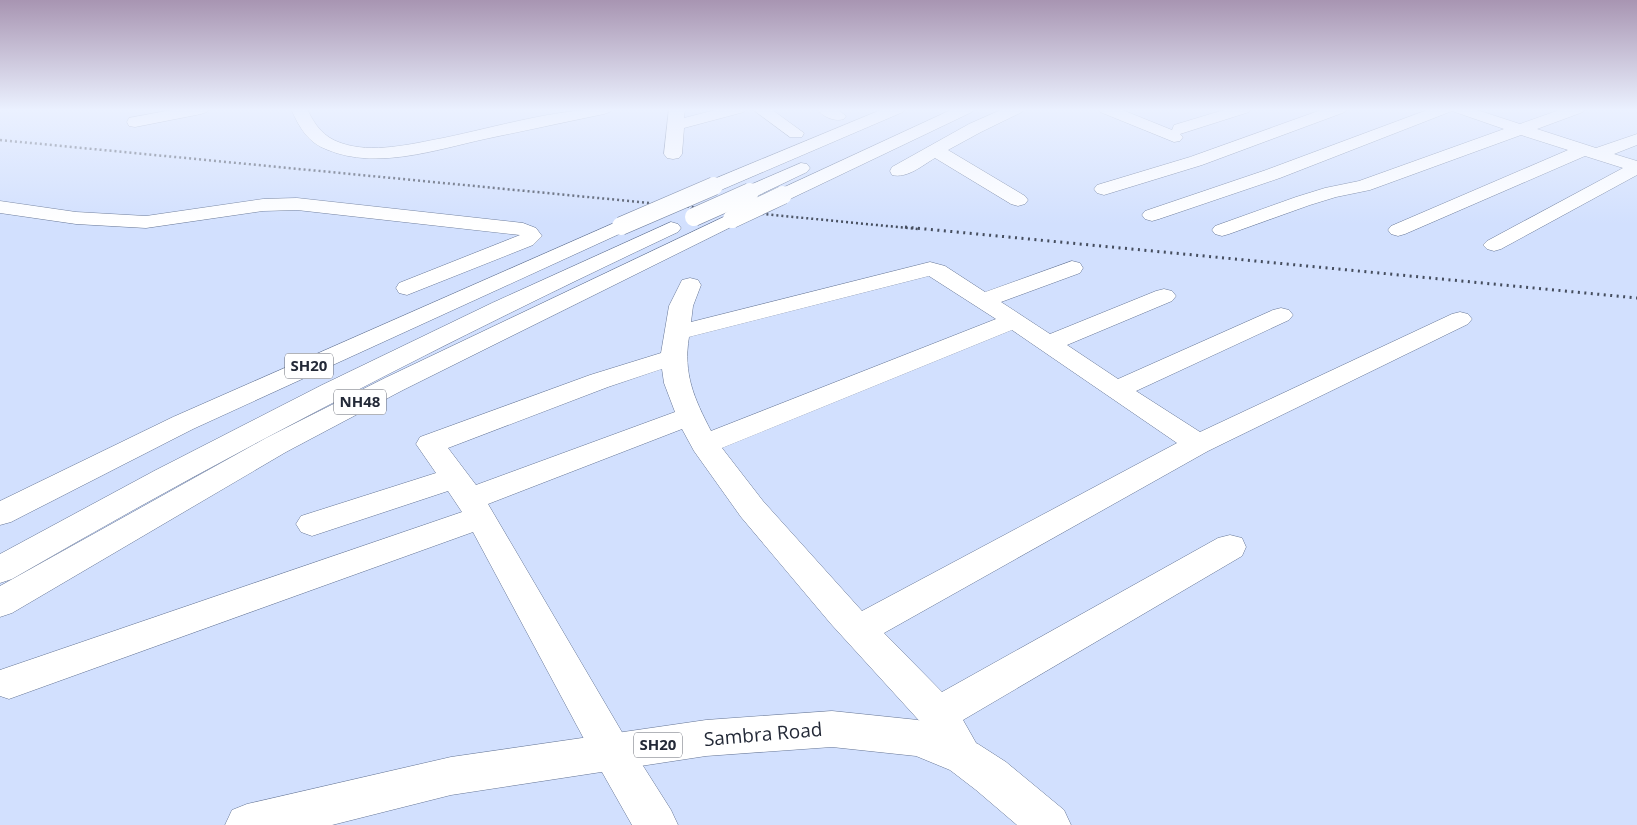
<svg xmlns="http://www.w3.org/2000/svg" width="1637" height="825" viewBox="0 0 1637 825" font-family="'Open Sans',sans-serif">
<rect width="100%" height="100%" fill="#d2e0fe"/>
<g fill="none" stroke-linecap="round" stroke-linejoin="round">
<defs>
<g id="minor">
<polygon points="177,109 209,109 207,112 201,114 135,127 129,126 127,122 129,118"/>
<path d="M 291,109 L 307,109 C 315,125 323,137 341,143 C 372,154 411,144 443,138 C 496,127 558,108 612,109 L 610,112 L 604,114 C 564,122 525,131 485,139 C 435,150 377,170 328,150 C 308,143 299,127 291,109 Z"/>
<polygon points="669,109 685,109 684,118 719,109 746,109 744,112 684,128 682,154 679,158 673,159 667,158 664,154"/>
<polygon points="752,109 771,109 804,133 802,137 790,137"/>
<path d="M 817,109 L 837,109 L 846,116 L 844,119 C 834,122 823,117 817,109 Z"/>
<path d="M 1003,109 L 1024,109 L 1022,112 L 981,132 L 948,150 L 1025,196 L 1028,200 L 1025,204 L 1018,206 L 1011,204 L 935,158 C 923,165 907,179 892,175 L 890,171 L 892,167 L 969,124 Z"/>
<polygon points="1098,109 1120,109 1172,130 1174,125 1227,109 1251,109 1249,112 1180,134 1183,137 1180,141 1174,142 1100,112"/>
<polygon points="1324,109 1347,109 1345,112 1202,165 1104,195 1097,193 1094,189 1097,185 1190,157"/>
<polygon points="1430,109 1474,109 1520,124 1562,109 1585,109 1583,112 1537,129 1596,148 1637,134 1637,145 1614,154 1637,161 1637,175 1501,249 1494,251 1487,249 1483,245 1487,241 1623,168 1585,156 1405,234 1398,236 1391,234 1388,230 1391,226 1568,150 1521,135 1370,190 1336,197 1310,205 1229,234 1222,236 1215,234 1212,230 1215,226 1296,197 1325,188 1359,181 1504,129 1452,111 1280,178 1159,219 1152,221 1145,219 1142,215 1145,211 1266,170"/>
<polygon points="297,198 523,223 536,228 542,236 533,245 407,295 399,293 396,288 399,283 520,235 297,210 263,211 146,228 76,224 0,213 0,201 76,212 146,216 263,199"/>
<path d="M 1072,261 L 1080,263 L 1083,268 L 1080,273 L 1001,302 C 1018,313 1033,323 1050,334 L 1156,291 L 1164,289 L 1172,291 L 1176,296 L 1172,301 L 1067,345 L 1118,379 L 1273,310 L 1281,308 L 1289,310 L 1293,315 L 1289,320 L 1136,391 L 1200,432 L 1452,314 L 1460,312 L 1468,314 L 1472,319 L 1468,324 L 1208,451 L 884,633 L 942,692 L 1218,538 L 1230,535 L 1242,538 L 1246,547 L 1242,556 L 963,720 L 984,757 L 978,770 L 964,776 L 950,770 L 924,726 L 831,624 L 741,517 L 694,451 L 682,429 L 488,504 L 626,739 L 671,810 L 678,825 L 632,825 L 598,765 L 473,532 L 9,699 L 0,696 L 0,670 L 462,512 L 448,491 L 312,536 L 301,532 L 296,524 L 301,516 L 436,473 L 416,444 L 420,437 L 590,375 L 661,353 L 669,306 L 682,280 L 690,278 L 698,280 L 701,285 L 693,306 L 691,322 L 930,262 L 945,266 L 985,292 ZM 929,276 L 996,319 L 711,431 C 694,398 683,374 689,337 ZM 1012,330 L 1177,443 L 862,611 L 763,501 L 722,448 ZM 662,369 L 664,383 L 675,412 L 476,485 L 448,448 L 608,387 Z"/>
</g>
<g id="major">
<polygon points="883,109 905,109 903,112 721,190 714,192 707,190 705,186 707,182"/>
<polygon points="621,220 628,222 631,226 628,230 193,429 11,522 0,525 0,501 173,417"/>
<polygon points="832,711 918,720 978,744 1006,762 1064,810 1071,825 1017,825 976,790 950,770 916,756 832,747 706,756 451,795 332,825 225,825 232,810 247,804 451,757 706,720"/>
</g>
<g id="highway">
<polygon points="953,109 974,109 972,112 790,199 783,201 776,199 773,195 776,191"/>
<polygon points="801,163 807,164 810,168 807,172 757,196 750,198 743,196 740,192 743,188"/>
<polygon points="730,214 737,216 740,220 737,224 403,390 286,452 12,613 0,617 0,586 266,438 385,378"/>
<path d="M 671,222 L 678,224 L 681,228 L 678,232 C 451,339 229,453 12,579 L 0,583 L 0,554 L 154,471 L 322,385 L 492,303 Z"/>
</g>
</defs>
<use href="#minor" stroke="#657595" stroke-width="1"/>
<use href="#major" stroke="#657595" stroke-width="1"/>
<use href="#highway" stroke="#657595" stroke-width="1"/>
<use href="#minor" fill="#fff" fill-rule="evenodd"/>
<use href="#major" fill="#fff" fill-rule="evenodd"/>
<use href="#highway" fill="#fff" fill-rule="evenodd"/>
<polyline stroke="#454d5e" stroke-width="2.5" stroke-dasharray="2 3" stroke-linecap="butt" points="0,140 918,229"/>
<polyline stroke="#454d5e" stroke-width="3" stroke-dasharray="2 4.5" stroke-linecap="butt" points="905,227 1637,298"/>
<defs>
<polyline id="major-bridge" points="621,226 714,186"/>
<g id="highway-bridge">
<polyline points="694,217 750,192"/>
<polyline points="732,219 783,195"/>
</g>
</defs>
<use href="#major-bridge" stroke="#657595" stroke-width="19" stroke-linecap="butt"/>
<use href="#highway-bridge" stroke="#657595" stroke-width="19" stroke-linecap="butt"/>
<use href="#major-bridge" stroke="#fff" stroke-width="18"/>
<use href="#highway-bridge" stroke="#fff" stroke-width="18"/>
</g>
<linearGradient id="sky" x2="0" y2="1"><stop stop-color="#a895b2"/><stop offset="0.49" stop-color="#ebf1ff"/><stop offset="1" stop-color="#ebf1ff" stop-opacity="0"/></linearGradient>
<rect width="1637" height="224" fill="url(#sky)"/>
<g text-anchor="middle" stroke-width="4.5" stroke-linejoin="round" paint-order="stroke">
<g fill="#fff" stroke="#656973" stroke-width="1">
<rect x="285" y="353.5" width="48" height="25" rx="4"/>
<rect x="334" y="389.5" width="52" height="25" rx="4"/>
<rect x="634" y="732.5" width="48" height="25" rx="4"/>
</g>
<g font-size="15" font-weight="bold" fill="#232937">
<text x="309" y="371">SH20</text>
<text x="360" y="407">NH48</text>
<text x="658" y="750">SH20</text>
</g>
<g font-size="19" fill="#232937" stroke="#fff">
<text transform="translate(763 734) rotate(-5)" y="7">Sambra Road</text>
</g>
</g>
</svg>
